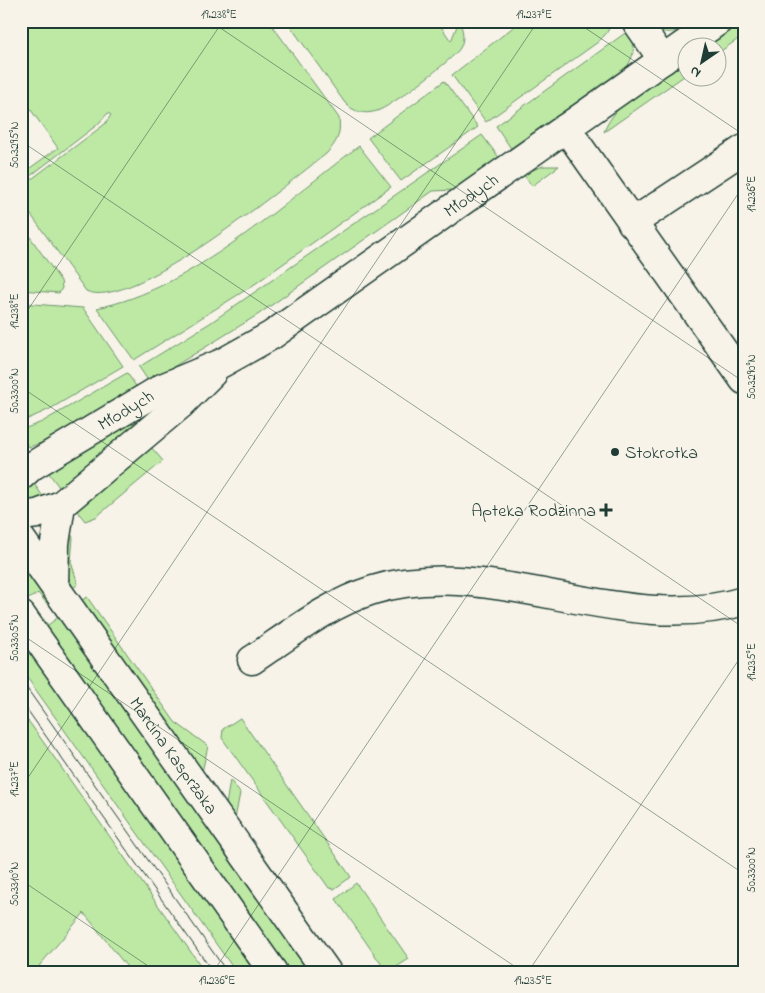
<svg xmlns="http://www.w3.org/2000/svg" width="765" height="993" viewBox="0 0 765 993" font-family="'Indie Flower',sans-serif">
<rect width="100%" height="100%" fill="#f7f3e8"/>
<filter id="ink" filterUnits="userSpaceOnUse"><feTurbulence type="fractalNoise" baseFrequency=".02" numOctaves="2"/><feDisplacementMap in="SourceGraphic" scale="10" xChannelSelector="R" yChannelSelector="G"/><feConvolveMatrix kernelMatrix="1 2 1 2 8 2 1 2 1" color-interpolation-filters="sRGB"/></filter>
<g filter="url(#ink)">
<g fill="#bde9a5" stroke="#6e936c">
<path d="M 21,21 L 269,21 L 339,118 C 341,135 337,142 326,154 C 288,183 131,313 86,291 L 21,201 L 21,187 L 105,124 L 111,115 L 108,113 L 97,125 L 21,183 L 21,171 L 23,173 L 58,148 L 21,96 Z"/>
<path d="M 291,21 L 437,21 L 451,41 L 459,21 C 463,29 465,39 460,48 C 455,58 389,108 377,111 C 364,115 354,112 345,103 L 291,27 Z"/>
<path d="M 521,21 L 610,21 C 611,30 604,36 598,42 L 486,122 L 452,75 Z"/>
<path d="M 651,21 L 696,21 C 684,29 670,37 656,29 Z"/>
<polygon points="741,21 744,21 744,35 718,53 718,48 704,48"/>
<path d="M 628,31 C 637,45 634,57 625,70 L 512,150 L 496,126 Z"/>
<path d="M 687,59 L 687,74 L 604,132 C 615,100 660,78 687,59 Z"/>
<polygon points="444,81 478,127 401,181 368,138"/>
<polygon points="482,135 500,159 454,190 433,191 259,314 149,382 139,367 210,323"/>
<path d="M 359,146 L 391,187 L 252,286 L 134,360 L 97,308 C 192,289 283,203 359,146 Z"/>
<polygon points="543,166 559,166 532,186 523,174"/>
<polygon points="21,224 61,281 62,288 59,293 21,290"/>
<polygon points="21,303 83,308 123,366 50,409 21,422"/>
<polygon points="127,373 138,389 41,443 29,447 21,437 21,430 42,422"/>
<polygon points="149,409 152,413 59,487 48,472"/>
<polygon points="151,447 163,461 96,517 85,521 77,511 83,504"/>
<polygon points="32,481 44,498 21,508 21,488"/>
<polygon points="68,529 73,537 71,562 78,584 73,588 66,571"/>
<polygon points="21,561 51,603 48,605 38,593 27,600 21,592"/>
<polygon points="87,597 175,722 208,746 202,772 82,600"/>
<polygon points="38,612 48,625 60,616 311,972 289,972 36,613"/>
<polygon points="21,638 257,972 236,972 21,669"/>
<polygon points="21,712 32,726 205,972 131,972 84,913 34,972 21,972"/>
<polygon points="240,718 351,877 334,889 329,888 222,738 223,729"/>
<polygon points="230,780 240,793 235,819 226,805"/>
<polygon points="356,883 409,959 390,971 386,971 336,899"/>
</g>
<g fill="none" stroke-linecap="round" stroke-linejoin="round">
<defs>
<g id="minor">
<polyline points="636,21 663,60"/>
<polyline points="566,128 744,380"/>
<polyline points="632,223 744,149"/>
<path id="s1" d="M 21,476 L 32,466 L 162,388 L 222,363 L 272,335 L 718,21"/>
<polyline points="21,516 37,514 61,505 180,405 212,373"/>
<path id="s2" d="M 21,539 L 327,972"/>
<polyline points="54,585 55,543 61,505"/>
<polyline points="21,615 273,972"/>
<path d="M 252,660 C 291,634 328,604 373,590 C 492,553 621,638 744,601"/>
</g>
</defs>
<use href="#minor" stroke="#1f3d34" stroke-width="31"/>
<use href="#minor" stroke="#f7f3e8" stroke-width="28"/>
<g stroke="#1f3d34" stroke-width="1">
<polyline points="21,680 227,972"/>
<polyline points="21,701 213,972"/>
</g>
</g>
</g>
<path fill="none" stroke="#1f3d34" stroke-width="1" stroke-opacity="0.45" d="M 210,21 L 744,382M 575,21 L 744,135M 21,141 L 744,628M 21,320 L 223,21M 21,387 L 744,874M 21,634 L 523,972M 21,788 L 538,21M 21,880 L 157,972M 213,972 L 744,185M 528,972 L 744,652"/>
<g fill="#1f3d34" stroke="#f7f3e8" stroke-width="2">
<circle cx="615" cy="452" r="5"/>
<path d="M603.5 502.5h5v5h5v5h-5v5h-5v-5h-5v-5h5z"/>
</g>
<g text-anchor="middle" stroke-width="4" stroke-linejoin="round" paint-order="stroke">
<g font-size="18" fill="#1f3d34" stroke="#f7f3e8">
<text dy="6" stroke="none"><textPath href="#s1" startOffset="532">Młodych</textPath></text>
<text dy="6" stroke="none"><textPath href="#s1" startOffset="124">Młodych</textPath></text>
<text dy="6" stroke="none"><textPath href="#s2" startOffset="265">Marcina Kasprzaka</textPath></text>
</g>
<g font-size="18" fill="#1f3d34" stroke="#f7f3e8" text-anchor="start">
<text x="625" y="458">Stokrotka</text>
<text x="596" y="516" text-anchor="end">Apteka Rodzinna</text>
</g>
</g>
<rect width="765" height="993" fill="none" stroke="#f7f3e8" stroke-width="55"/>
<g transform="translate(702 62) rotate(214)"><circle r="24" fill="#f7f3e8" stroke="#a1aaa0"/>
<path d="M0-4L9 19L0 12L-9 19Z" fill="#1f3d34"/>
<text y="-8" font-size="14" font-weight="bold" text-anchor="middle" fill="#1f3d34">N</text>
</g>
<rect x="28" y="28" width="710" height="938" fill="none" stroke="#1f3d34" stroke-width="2"/>
<g font-size="12" text-anchor="middle" fill="#1f3d34">
<text x="219" y="18">19.238°E</text>
<text x="534" y="18">19.237°E</text>
<text transform="translate(14 145) rotate(-90)" y="4">50.3295°N</text>
<text transform="translate(751 194) rotate(-90)" y="4">19.236°E</text>
<text transform="translate(14 311) rotate(-90)" y="4">19.238°E</text>
<text transform="translate(751 377) rotate(-90)" y="4">50.3290°N</text>
<text transform="translate(14 391) rotate(-90)" y="4">50.3300°N</text>
<text transform="translate(14 638) rotate(-90)" y="4">50.3305°N</text>
<text transform="translate(751 662) rotate(-90)" y="4">19.235°E</text>
<text transform="translate(14 779) rotate(-90)" y="4">19.237°E</text>
<text transform="translate(751 870) rotate(-90)" y="4">50.3300°N</text>
<text transform="translate(14 884) rotate(-90)" y="4">50.3310°N</text>
<text x="217" y="984">19.236°E</text>
<text x="533" y="984">19.235°E</text>
</g>
</svg>
